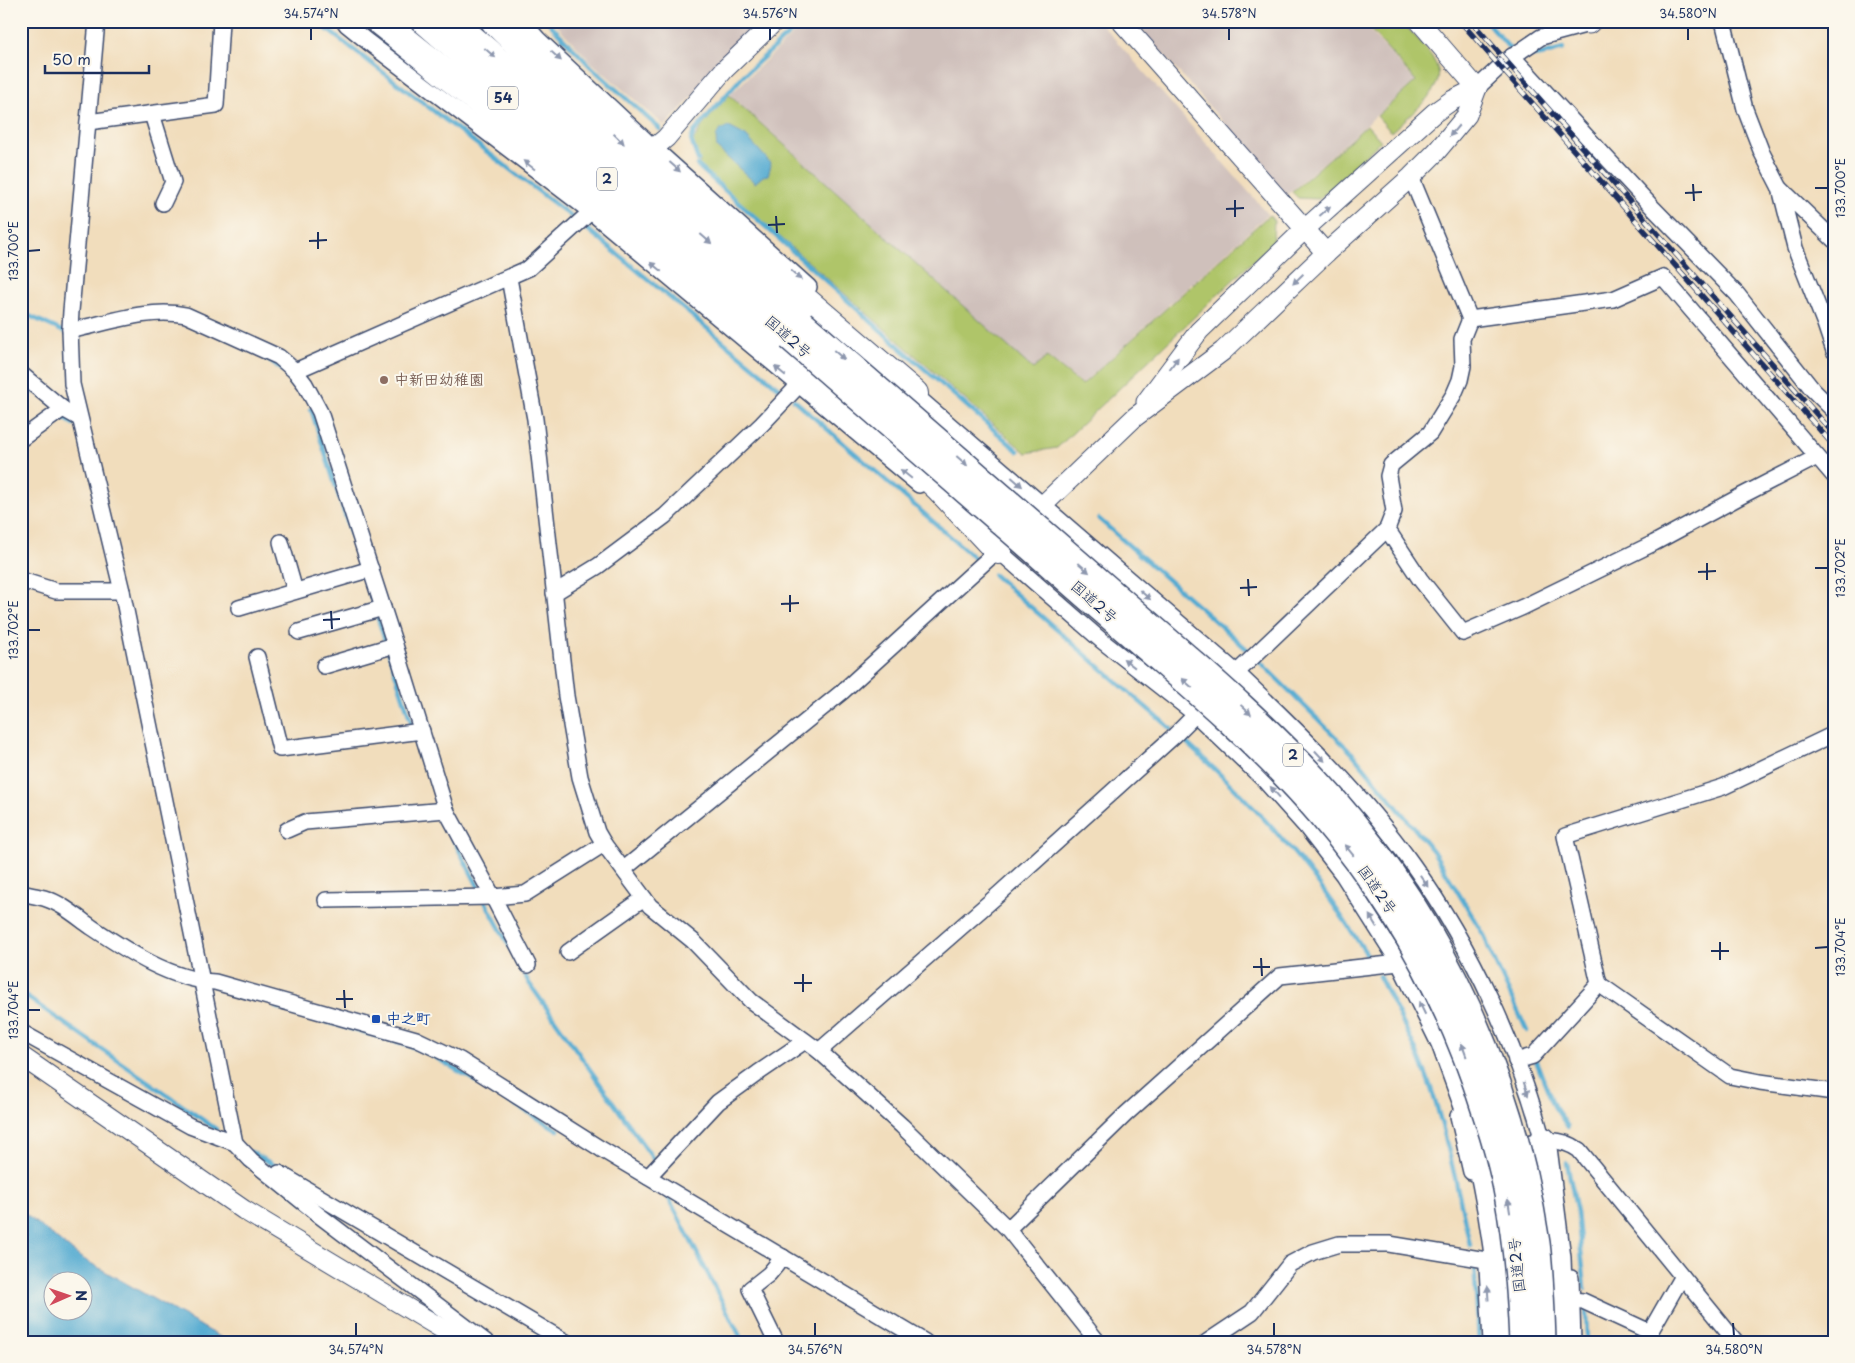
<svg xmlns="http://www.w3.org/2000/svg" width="1855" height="1363" viewBox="0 0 1855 1363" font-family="'Playpen Sans','Klee One',sans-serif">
<rect width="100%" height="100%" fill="#fbf7ec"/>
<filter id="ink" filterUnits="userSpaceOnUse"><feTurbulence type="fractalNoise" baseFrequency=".02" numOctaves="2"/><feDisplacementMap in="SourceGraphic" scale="10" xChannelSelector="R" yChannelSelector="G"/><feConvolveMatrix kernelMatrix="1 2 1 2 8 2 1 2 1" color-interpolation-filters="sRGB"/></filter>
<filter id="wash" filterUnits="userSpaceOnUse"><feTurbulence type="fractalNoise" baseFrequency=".0096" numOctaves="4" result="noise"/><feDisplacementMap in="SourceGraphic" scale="20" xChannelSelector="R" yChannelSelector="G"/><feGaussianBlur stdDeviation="1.12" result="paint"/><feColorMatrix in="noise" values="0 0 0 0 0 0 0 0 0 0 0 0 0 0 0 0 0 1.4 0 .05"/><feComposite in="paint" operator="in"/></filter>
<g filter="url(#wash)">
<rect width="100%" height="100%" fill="#f1ddbc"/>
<g fill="#cfc0bb">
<polygon points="553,21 762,21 665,126 590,61"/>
<polygon points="807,21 1099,21 1268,214 1082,384 1047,356 1033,369 730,95"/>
<polygon points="1134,21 1361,21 1415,81 1287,195"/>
</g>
<g fill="#afc569" stroke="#657a64">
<path d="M 1363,21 L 1401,21 C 1413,35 1433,52 1438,70 C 1444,91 1405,119 1391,132 L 1377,116 L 1416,81 Z"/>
<polygon points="729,95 1033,369 1047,357 1082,385 1269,215 1274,221 1273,242 1057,448 1026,453 698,165 700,162 693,141 703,125"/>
<polygon points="1367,125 1381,141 1319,199 1298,198 1292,192"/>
</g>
<g fill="#54abd1" stroke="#386d98" fill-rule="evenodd">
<path d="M 729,127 L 746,136 L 768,160 L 771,165 L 768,175 L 763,176 L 755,183 L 717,148 C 715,135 716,130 729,127 Z"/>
<path d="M 21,1211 L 80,1257 L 229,1342 L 21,1342 ZM 52,1280 L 82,1280 L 82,1310 L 52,1310 Z"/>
</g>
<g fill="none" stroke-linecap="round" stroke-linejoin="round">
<g stroke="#54abd1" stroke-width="4.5">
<polyline points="316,21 576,220"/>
<polyline points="547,21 589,65 660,129"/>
<polyline points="1486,21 1511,50"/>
<polyline points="1531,56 1541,55 1563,49"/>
<polyline points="698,160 691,140 694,132 742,77 803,21"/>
<polyline points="697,165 887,336 1018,451"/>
<polyline points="586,228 784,392"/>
<polyline points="21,312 62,331 68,332"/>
<polyline points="268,360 284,371"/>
<polyline points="21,384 32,393"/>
<polyline points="794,400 977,560"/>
<polyline points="311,409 413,728"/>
<polyline points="64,418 73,424"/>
<polyline points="1099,519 1249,651"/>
<polyline points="994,575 1171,729"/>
<polyline points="1258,660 1353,754 1433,851 1485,937 1489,949 1527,1031"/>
<path d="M 1183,740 C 1230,782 1275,827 1314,878 C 1335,905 1353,934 1372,962"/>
<polyline points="440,814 482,894"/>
<polyline points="485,901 529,983 656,1163"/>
<path d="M 1379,976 C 1400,1017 1423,1059 1436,1104 C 1450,1151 1460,1198 1470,1245"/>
<polyline points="21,993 216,1129"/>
<polyline points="276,1007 411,1046 430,1054 558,1130"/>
<polyline points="1536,1061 1554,1106 1568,1127"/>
<polyline points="251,1152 279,1168"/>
<polyline points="1567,1163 1577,1212 1585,1288"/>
<polyline points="667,1195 743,1342"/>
<polyline points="1474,1263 1479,1342"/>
<polyline points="1586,1308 1587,1342"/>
</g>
</g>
</g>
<g filter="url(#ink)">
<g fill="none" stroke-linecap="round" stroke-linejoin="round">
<defs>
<g id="minor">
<polyline points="97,21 71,311 70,329 72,384 122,591 235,1143"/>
<polyline points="344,21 347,25 368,42 591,212 919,485"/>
<polyline points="522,21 538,39 654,148 809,287"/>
<polyline points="1723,21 1745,109 1762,153 1780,188 1834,240"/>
<polyline points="1512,56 1654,209 1737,294 1813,390 1834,411"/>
<polyline points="1477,88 1506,61 1541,37 1589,24"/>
<polyline points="152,114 173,182 163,203"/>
<polyline points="88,122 216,105 221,21"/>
<polyline points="1411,177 1470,319"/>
<polyline points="1780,188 1795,248 1825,324 1834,351"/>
<polyline points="509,278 535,419 566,696 580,777 597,832 604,844 650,906 693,941 751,1001 819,1051 902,1126 1008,1229 1098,1342"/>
<path d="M 70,329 L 78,329 C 114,321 150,308 186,315 L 279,357 L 295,371 L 305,384 L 320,412 L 395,645 L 446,810 L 493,897 L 528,965"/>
<polyline points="295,371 529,268 597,206"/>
<polyline points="21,374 63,409 79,418"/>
<path d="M 911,389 L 914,394 L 1236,672 C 1299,732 1363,794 1413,865 C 1473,949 1518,1048 1545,1148"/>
<polyline points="21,439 63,409"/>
<polyline points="1387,529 1420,579 1463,633 1523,607 1654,543 1743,495 1817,457"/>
<polyline points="281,542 295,591"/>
<polyline points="992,545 1102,641 1195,714 1264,780 1306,827 1343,875 1399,963 1439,1044 1478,1151 1487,1149"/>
<polyline points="21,580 56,591 122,591"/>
<polyline points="554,593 598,566 665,516 762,424 798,386"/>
<polyline points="239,608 371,569"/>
<polyline points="299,632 383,608"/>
<polyline points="257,657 280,749 422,731"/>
<polyline points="324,666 395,645"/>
<polyline points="1230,679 1387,529 1394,511 1388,476 1391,465 1430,433 1454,394 1460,380 1463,366 1462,339 1470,319 1613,299 1663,277 1834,476"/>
<polyline points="287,830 305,822 446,810"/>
<polyline points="624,869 842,692 998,550"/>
<path d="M 21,893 C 29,895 37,896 44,898 C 61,903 76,916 90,926 C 126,950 170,980 215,982 L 416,1039 L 460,1060 L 601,1149 L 925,1342"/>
<polyline points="326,900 493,897 525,894 604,844"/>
<polyline points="568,952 644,898"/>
<polyline points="1599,984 1565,836 1723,787 1834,734"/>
<polyline points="21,1032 190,1126 235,1143 251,1160 320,1216 486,1342"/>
<polyline points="819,1051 999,894 1175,735 1202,708"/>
<polyline points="1516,1061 1533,1056 1599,984 1730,1076 1760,1082 1834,1092"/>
<polyline points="1458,1116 1471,1172"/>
<path d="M 1509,1146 C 1534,1142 1557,1134 1579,1150 L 1736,1342"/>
<polyline points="279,1173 566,1342"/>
<polyline points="648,1177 718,1102 758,1073 805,1041"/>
<polyline points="1008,1229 1126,1114 1280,976 1399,963"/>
<polyline points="1487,1266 1491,1342"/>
<polyline points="1571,1278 1573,1342"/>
<polyline points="1572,1300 1583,1301 1650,1332 1682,1276"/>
<polyline points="776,1342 750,1289 769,1274 783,1257"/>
<polyline points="1207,1342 1252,1312 1290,1264 1313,1252 1339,1244 1389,1244 1486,1260"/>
</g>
<g id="tertiary">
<polyline points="1121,21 1326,253"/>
<polyline points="1419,21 1477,88"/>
<polyline points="1589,24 1592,21"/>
<polyline points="654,148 666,138 724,70 775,21"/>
<polyline points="1146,402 1199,331 1305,229 1434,113 1451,101 1477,88"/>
<polyline points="1019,528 1135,417 1223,351 1326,253 1411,177 1436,152 1457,127 1467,115 1477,88"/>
<polyline points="21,1056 244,1210 464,1342"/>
</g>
<g id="trunk">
<polyline points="424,21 790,338"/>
<polyline points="453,21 802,323"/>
<polyline points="1543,1140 1558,1258 1561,1342"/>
<path d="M 1478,1151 C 1493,1214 1502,1277 1504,1342"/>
</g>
<g id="motorway">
<polyline points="380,21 613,208 908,458 939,487 998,550"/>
<polyline points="495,21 649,168 914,394"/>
<polyline points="558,141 602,175"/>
</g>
</defs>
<use href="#minor" stroke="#3b496c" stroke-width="18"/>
<use href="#tertiary" stroke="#3b496c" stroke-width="21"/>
<use href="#trunk" stroke="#3b496c" stroke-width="28"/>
<use href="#motorway" stroke="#3b496c" stroke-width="30"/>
<use href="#minor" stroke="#fff" stroke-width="15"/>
<use href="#tertiary" stroke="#fff" stroke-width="19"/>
<use href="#trunk" stroke="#fff" stroke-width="25"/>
<use href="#motorway" stroke="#fff" stroke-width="28"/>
<defs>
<g id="rail">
<polyline points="1460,21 1834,446"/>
<polyline points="1471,21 1834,434"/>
</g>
</defs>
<use href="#rail" stroke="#1b2f5e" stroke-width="5.5"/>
<use href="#rail" stroke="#fbf7ec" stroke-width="4" stroke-dasharray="11" stroke-linecap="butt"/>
<defs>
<g id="trunk-bridge">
<path d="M 802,323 C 903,410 1004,498 1105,586 C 1184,655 1266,722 1335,801 C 1444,925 1513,1081 1537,1243 C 1541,1276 1542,1309 1543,1342"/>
<path d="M 790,338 C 889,425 989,511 1088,598 C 1168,667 1251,734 1320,814 C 1395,902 1451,1002 1485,1112 C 1494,1139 1502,1166 1507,1194 C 1516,1243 1520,1292 1522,1342"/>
</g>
</defs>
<use href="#trunk-bridge" stroke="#3b496c" stroke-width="28" stroke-linecap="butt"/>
<use href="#trunk-bridge" stroke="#fff" stroke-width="25"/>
</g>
<defs><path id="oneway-solid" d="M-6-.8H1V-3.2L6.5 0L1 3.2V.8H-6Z" transform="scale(1.25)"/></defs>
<g fill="#8d97ae">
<use href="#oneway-solid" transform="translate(490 53) rotate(41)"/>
<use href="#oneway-solid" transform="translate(556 56) rotate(43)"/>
<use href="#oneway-solid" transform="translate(1454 131) rotate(130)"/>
<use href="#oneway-solid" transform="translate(619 139) rotate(44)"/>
<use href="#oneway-solid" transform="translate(529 165) rotate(-143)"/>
<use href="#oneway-solid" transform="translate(675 167) rotate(42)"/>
<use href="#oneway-solid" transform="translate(1325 211) rotate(-42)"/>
<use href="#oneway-solid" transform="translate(706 239) rotate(41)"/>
<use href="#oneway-solid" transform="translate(656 267) rotate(-140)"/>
<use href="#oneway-solid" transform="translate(796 275) rotate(42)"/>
<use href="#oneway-solid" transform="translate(1298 279) rotate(136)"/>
<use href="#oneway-solid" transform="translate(839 355) rotate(41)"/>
<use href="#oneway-solid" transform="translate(1174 363) rotate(-54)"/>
<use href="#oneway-solid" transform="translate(780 371) rotate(-140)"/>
<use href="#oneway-solid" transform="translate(962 461) rotate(41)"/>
<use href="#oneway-solid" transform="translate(906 474) rotate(-141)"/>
<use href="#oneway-solid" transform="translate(1017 482) rotate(41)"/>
<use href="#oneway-solid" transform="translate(1084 568) rotate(41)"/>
<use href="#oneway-solid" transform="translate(1145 595) rotate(41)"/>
<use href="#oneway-solid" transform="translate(1129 663) rotate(-142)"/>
<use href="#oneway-solid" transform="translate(1187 683) rotate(-139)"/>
<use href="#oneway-solid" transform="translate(1246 710) rotate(43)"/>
<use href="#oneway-solid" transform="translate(1320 756) rotate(47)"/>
<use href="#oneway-solid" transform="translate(1275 792) rotate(-131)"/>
<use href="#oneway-solid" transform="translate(1349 850) rotate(-129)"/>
<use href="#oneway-solid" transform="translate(1424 881) rotate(57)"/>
<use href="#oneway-solid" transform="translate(1373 921) rotate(-122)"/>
<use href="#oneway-solid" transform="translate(1422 1008) rotate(-116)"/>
<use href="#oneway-solid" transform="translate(1464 1050) rotate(-110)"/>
<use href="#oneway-solid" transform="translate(1526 1089) rotate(72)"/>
<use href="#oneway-solid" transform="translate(1509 1206) rotate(-99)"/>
<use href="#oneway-solid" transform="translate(1488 1293) rotate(-94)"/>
</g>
</g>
<path fill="none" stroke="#1b2f5e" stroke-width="2" d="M 311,28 L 311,40M 770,28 L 770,40M 1229,28 L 1229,40M 1688,28 L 1688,40M 1693,184 L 1694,201M 1815,188 L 1828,188M 1685,193 L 1702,192M 1235,200 L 1235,217M 1226,209 L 1244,208M 776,216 L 777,233M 768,225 L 785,224M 318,232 L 318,249M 309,241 L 327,240M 28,251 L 40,250M 1707,563 L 1707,580M 1815,568 L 1828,568M 1698,572 L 1716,571M 1248,579 L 1249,596M 1240,588 L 1257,587M 790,595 L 790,612M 781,604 L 799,603M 331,611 L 332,629M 323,620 L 340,619M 28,630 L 40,630M 1720,942 L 1720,960M 1815,948 L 1828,947M 1711,951 L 1729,951M 1261,958 L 1262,976M 1253,967 L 1270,967M 803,974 L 803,992M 794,983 L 812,983M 344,990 L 345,1008M 336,999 L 353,999M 28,1010 L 40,1010M 356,1323 L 356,1336M 815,1323 L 815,1336M 1274,1323 L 1274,1336M 1733,1323 L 1734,1336"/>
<circle fill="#8d6e63" stroke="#fbf7ec" stroke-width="2" cx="384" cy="380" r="5"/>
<rect fill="#1a4fb4" stroke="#fbf7ec" stroke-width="2" x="371" y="1014" width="10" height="10" rx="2.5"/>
<g text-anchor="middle" stroke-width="4" stroke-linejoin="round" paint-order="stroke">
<g fill="#fbf7ec" stroke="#5e6b89" stroke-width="1">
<rect x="488" y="86.5" width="30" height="23" rx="4"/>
<rect x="597" y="167.5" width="20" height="23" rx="4"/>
<rect x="1283" y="743.5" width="20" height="23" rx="4"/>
</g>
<g font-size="14" font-weight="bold" fill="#1b2f5e">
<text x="503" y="103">54</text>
<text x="607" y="184">2</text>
<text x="1293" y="760">2</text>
</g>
<g font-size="15" fill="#1b2f5e" stroke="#fbf7ec">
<text transform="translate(788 337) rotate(41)" y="5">国道2号</text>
<text transform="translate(1094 602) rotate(41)" y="5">国道2号</text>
<text transform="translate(1377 890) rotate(55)" y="5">国道2号</text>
<text transform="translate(1517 1265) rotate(-96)" y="5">国道2号</text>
</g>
<g font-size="15" font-weight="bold" fill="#785e54" stroke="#fbf7ec" text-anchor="start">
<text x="394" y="385">中新田幼稚園</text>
</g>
<g font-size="15" font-weight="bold" fill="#164399" stroke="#fbf7ec" text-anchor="start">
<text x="386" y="1024">中之町</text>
</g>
</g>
<rect width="1855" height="1363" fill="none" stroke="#fbf7ec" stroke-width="55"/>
<g transform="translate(68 1296) rotate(88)"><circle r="24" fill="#fbf7ec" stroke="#a1a7b3"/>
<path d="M0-4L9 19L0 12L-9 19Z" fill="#d1495b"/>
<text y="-8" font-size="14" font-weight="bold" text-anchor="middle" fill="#1b2f5e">N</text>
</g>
<path d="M45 65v8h104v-8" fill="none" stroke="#1b2f5e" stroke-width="2.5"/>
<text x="52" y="65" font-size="15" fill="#1b2f5e" stroke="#fbf7ec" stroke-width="4" paint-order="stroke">50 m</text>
<rect x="28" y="28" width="1800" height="1308" fill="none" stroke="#1b2f5e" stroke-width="2"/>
<g font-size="12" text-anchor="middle" fill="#1b2f5e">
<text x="311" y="18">34.574°N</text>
<text x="770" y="18">34.576°N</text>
<text x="1229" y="18">34.578°N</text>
<text x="1688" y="18">34.580°N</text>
<text transform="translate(1841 188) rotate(-90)" y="4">133.700°E</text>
<text transform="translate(14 251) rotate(-90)" y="4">133.700°E</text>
<text transform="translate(1841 568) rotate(-90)" y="4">133.702°E</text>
<text transform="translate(14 630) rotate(-90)" y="4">133.702°E</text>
<text transform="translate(1841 947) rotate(-90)" y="4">133.704°E</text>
<text transform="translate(14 1010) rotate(-90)" y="4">133.704°E</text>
<text x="356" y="1354">34.574°N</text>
<text x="815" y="1354">34.576°N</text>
<text x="1274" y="1354">34.578°N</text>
<text x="1734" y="1354">34.580°N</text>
</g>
</svg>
